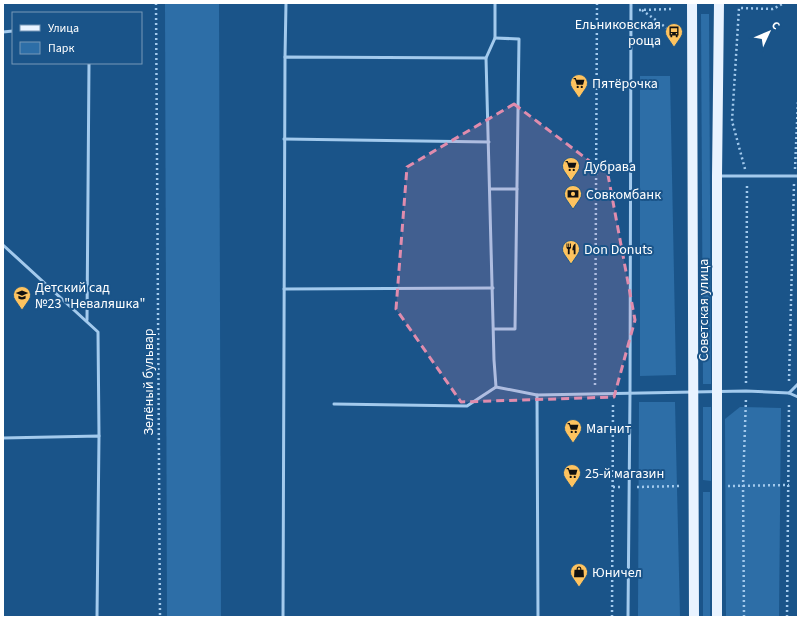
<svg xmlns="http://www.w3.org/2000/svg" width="801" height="620" viewBox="0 0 801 620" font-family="'Source Sans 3',sans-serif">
<rect width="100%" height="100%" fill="#1a5489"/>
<g fill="#2d6ea7">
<polygon points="165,3 219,3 221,617 167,617"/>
<polygon points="701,14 709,14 711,384 703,384"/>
<polygon points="640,76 670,76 676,375 640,376"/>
<polygon points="639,402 675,402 680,617 638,617"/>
<polygon points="703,407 711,407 711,481 703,480"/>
<polygon points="740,407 781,408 779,617 726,617 725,419"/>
<rect x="703" y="492" width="7" height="125"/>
</g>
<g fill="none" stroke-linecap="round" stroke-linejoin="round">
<g stroke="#a3caed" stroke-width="2.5" stroke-dasharray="2 3" stroke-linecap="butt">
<polyline points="156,3 160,617"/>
<polyline points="639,10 672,9"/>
<polyline points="642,10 672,32"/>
<polyline points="745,169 732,121 739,8 773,9 784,3"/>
<polyline points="795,169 798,100"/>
<polyline points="789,381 794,184"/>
<polyline points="746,383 747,184"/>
<polyline points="595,385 597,3"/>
<polyline points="728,486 789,485"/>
<polyline points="613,487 622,487"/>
<polyline points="637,487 682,486"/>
<polyline points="612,617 613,402"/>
<polyline points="744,617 743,485 746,398"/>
<polyline points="787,617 789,402"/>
</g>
<g stroke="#a3caed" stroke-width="3">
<polyline points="495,3 495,38 486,58 494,360 496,387 537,395 746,391 789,393 798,397"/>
<polyline points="3,32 13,31"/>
<polyline points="285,57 286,3"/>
<polyline points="284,139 489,142"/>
<polyline points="718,176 798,176"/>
<polyline points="490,189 517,189"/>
<polyline points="3,245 98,332 99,436"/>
<polyline points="284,289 493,288"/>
<polyline points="87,320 89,63"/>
<polyline points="494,329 515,329 519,39 495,38"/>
<polyline points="789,393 798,384"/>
<polyline points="537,395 538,617"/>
<polyline points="334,404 467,406 496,387"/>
<polyline points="3,438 99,436 97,617"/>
<polyline points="283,617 285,57 486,58"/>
<polyline points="628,617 630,393 631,3"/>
</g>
<g stroke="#e9f3ff" stroke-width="10">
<polyline points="692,3 694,617"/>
<polyline points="717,617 717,176 719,3"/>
</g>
</g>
<path fill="#e08cad" fill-opacity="0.2" stroke="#e08cad" stroke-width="3" stroke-dasharray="8 5" stroke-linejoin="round" d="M 514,104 L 608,175 L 635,320 L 614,397 L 461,402 L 396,309 L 407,167 Z"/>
<defs>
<symbol id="bus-pin" viewBox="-11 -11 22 30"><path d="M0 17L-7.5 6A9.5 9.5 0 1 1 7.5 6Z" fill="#fec35f" stroke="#1a5489"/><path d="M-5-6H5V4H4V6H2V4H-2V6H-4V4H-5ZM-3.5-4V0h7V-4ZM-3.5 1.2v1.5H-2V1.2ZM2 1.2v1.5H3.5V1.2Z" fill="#111"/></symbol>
<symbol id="supermarket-pin" viewBox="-11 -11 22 30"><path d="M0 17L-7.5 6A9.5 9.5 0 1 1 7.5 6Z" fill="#fec35f" stroke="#1a5489"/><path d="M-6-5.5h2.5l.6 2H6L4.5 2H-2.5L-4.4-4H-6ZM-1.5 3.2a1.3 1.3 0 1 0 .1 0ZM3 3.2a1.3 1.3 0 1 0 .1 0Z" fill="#111"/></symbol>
<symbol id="bank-pin" viewBox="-11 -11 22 30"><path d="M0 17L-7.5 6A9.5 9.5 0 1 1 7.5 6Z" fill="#fec35f" stroke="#1a5489"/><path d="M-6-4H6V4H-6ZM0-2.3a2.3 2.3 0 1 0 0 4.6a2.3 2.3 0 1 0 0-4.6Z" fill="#111"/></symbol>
<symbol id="restaurant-pin" viewBox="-11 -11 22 30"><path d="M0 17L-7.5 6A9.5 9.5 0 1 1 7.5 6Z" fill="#fec35f" stroke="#1a5489"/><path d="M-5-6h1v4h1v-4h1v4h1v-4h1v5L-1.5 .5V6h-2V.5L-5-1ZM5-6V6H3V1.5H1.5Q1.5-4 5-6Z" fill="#111"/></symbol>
<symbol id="school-pin" viewBox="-11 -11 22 30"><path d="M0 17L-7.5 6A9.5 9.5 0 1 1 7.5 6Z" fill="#fec35f" stroke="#1a5489"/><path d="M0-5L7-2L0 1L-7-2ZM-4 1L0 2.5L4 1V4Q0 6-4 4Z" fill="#111"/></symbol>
<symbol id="shop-pin" viewBox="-11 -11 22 30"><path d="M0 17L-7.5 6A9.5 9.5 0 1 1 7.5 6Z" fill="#fec35f" stroke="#1a5489"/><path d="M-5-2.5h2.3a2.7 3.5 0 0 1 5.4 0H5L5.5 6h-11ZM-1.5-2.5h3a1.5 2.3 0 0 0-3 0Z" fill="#111"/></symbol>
</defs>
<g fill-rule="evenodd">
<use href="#bus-pin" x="664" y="22" width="20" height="27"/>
<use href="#supermarket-pin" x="569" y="73" width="20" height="27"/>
<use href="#supermarket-pin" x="561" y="156" width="20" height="27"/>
<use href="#bank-pin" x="563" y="184" width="20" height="27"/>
<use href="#restaurant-pin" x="561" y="239" width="20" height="27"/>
<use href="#school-pin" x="12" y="285" width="20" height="27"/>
<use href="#supermarket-pin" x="563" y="418" width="20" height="27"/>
<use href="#supermarket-pin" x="562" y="463" width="20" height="27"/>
<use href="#shop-pin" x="569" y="562" width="20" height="27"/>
</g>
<g text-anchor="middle" stroke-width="4" stroke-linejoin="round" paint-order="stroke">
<g font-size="14" fill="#fff" stroke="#1a5489" text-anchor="start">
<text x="661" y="29" text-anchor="end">Ельниковская<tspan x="661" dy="16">роща</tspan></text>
<text x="592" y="88">Пятёрочка</text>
<text x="584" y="171">Дубрава</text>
<text x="586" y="199">Совкомбанк</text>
<text x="584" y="254">Don Donuts</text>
<text x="35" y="292">Детский сад<tspan x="35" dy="16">№23 "Неваляшка"</tspan></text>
<text x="586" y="433">Магнит</text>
<text x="585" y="478">25-й магазин</text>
<text x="592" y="577">Юничел</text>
</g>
<g font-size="14" fill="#fff" stroke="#1a5489">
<text transform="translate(703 310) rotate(-90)" y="5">Советская улица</text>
<text transform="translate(148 382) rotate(-90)" y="5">Зелёный бульвар</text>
</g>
</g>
<rect width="801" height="620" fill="none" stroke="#ffffff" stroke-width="8"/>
<rect x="12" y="12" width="130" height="52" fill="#1a5489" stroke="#7698b8"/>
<rect x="20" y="25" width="20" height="6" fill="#e9f3ff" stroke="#7698b8"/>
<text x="48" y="32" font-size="12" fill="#ffffff">Улица</text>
<rect x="20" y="42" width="20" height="12" fill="#2d6ea7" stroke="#7698b8"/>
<text x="48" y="52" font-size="12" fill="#ffffff">Парк</text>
<g transform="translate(769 32) rotate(46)" stroke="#1a5489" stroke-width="3" paint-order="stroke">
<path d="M0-3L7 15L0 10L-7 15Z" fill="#ffffff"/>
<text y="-6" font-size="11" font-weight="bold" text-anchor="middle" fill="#ffffff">С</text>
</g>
</svg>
